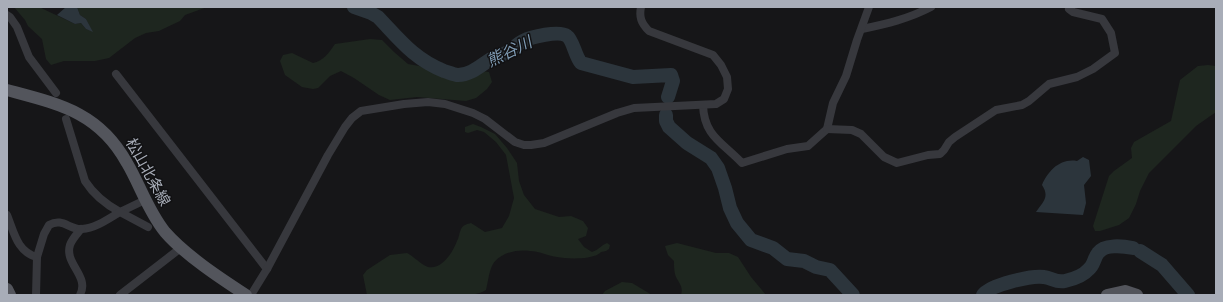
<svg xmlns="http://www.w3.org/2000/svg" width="1223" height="302" viewBox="0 0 1223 302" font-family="Cabin,'Noto Sans JP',sans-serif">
<rect width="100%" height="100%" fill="#161618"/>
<g fill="#1e261f">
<polygon points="14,7 39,7 75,24 81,23 86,29 92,31 86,19 80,15 77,7 207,7 185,15 180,21 163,29 159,31 146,33 135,38 109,58 95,61 64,61 51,65 46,59 42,39 28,26 25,20"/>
<path d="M 370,39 L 382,40 L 394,52 L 408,64 L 465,74 L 481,71 L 489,72 L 492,82 L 487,89 L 476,98 L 466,101 L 417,97 L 390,100 L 379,95 L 354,78 L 341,71 L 330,76 L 318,88 L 313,89 L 302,87 L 285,75 L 280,61 L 283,55 L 292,53 L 313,63 C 323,61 329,53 335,44 Z"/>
<polygon points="1208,65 1216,66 1216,112 1196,126 1149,173 1140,191 1136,204 1129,218 1119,225 1100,231 1095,231 1093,226 1109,176 1114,171 1132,158 1131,148 1134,142 1171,121 1180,80 1198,66"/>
<path d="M 473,124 L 481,127 L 495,134 L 507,148 L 517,163 L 519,181 L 524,195 L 535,209 L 559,217 L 571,216 L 583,221 L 588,228 L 586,236 L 578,239 L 584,247 L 592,252 C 599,250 601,245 607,243 L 610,245 L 609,249 L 606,251 L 601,252 C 594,260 567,259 557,257 C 548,256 539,251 530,251 C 517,249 498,253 492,266 C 489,272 488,282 486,290 C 472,298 455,295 440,294 L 436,295 L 367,295 L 363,275 L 367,270 L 390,255 L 407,253 C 413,256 423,266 428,267 C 442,270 453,252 457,241 C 459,238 459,233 461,229 C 463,225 467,224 471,223 L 485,232 L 502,228 L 509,216 L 514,198 L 506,155 L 496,142 L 484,132 L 477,130 L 468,133 L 465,132 L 465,127 Z"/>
<path d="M 677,243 L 716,253 L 729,253 L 738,257 L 751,277 L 766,295 L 681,295 C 684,285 677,282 675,274 C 674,270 674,265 674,261 L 668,255 L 665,246 Z"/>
<polygon points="622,282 632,283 652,295 602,295 605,291"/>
</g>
<g fill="#2c353c">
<polygon points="66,7 77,7 80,15 86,19 93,32 86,29 81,23 75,24 57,15"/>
<path d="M 1083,157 L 1089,160 L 1091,176 L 1084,185 L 1086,203 L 1083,215 L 1036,212 C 1043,202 1050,197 1042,185 C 1048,171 1060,158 1077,161 Z"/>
</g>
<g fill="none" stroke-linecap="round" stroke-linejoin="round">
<g stroke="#2c353c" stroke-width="14">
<path d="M 354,7 L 371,13 L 378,17 C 400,40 414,59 444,71 C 448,72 454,75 458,75 C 471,75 481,65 491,59 C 496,56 503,55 508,52 C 513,49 517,44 523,41 C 531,37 559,30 567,36 C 573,40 575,56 581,63 L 633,77 L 671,75 L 673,81 L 668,97"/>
<polyline points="666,115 666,121 669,127 687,143 711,158 718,168 725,188 730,208 737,223 751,240 773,248 787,259 804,261 816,267 830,270 853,295"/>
<polyline points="1140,251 1162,265 1188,295"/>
<path d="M 983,295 C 990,285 1032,275 1044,277 C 1052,278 1056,283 1065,281 C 1074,279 1083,276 1089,269 C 1094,265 1094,258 1098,253 C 1104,244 1123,246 1133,248"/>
</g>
<g stroke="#37383d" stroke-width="8">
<polyline points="7,15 10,17 17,27 29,57 56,93"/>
<path d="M 862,29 C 886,24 908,19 931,7"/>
<polyline points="116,74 267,269"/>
<path d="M 703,105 C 704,136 722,142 742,163 L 787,149 L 808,146 L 827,129 L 833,103 L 846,76 L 857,40 L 869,7"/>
<path d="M 66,119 L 85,181 C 94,195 105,204 120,212 L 145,200"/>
<polyline points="827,129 852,130 861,134 884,157 897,163 928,155 940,154 944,150 949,142 955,137 996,110 1022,105 1029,101 1049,84 1077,77 1093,69 1115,53 1111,33 1102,19 1073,12 1069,9 1071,7"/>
<path d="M 7,215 C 14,232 17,252 37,257"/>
<path d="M 36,295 L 37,257 L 44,234 L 49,225 C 63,217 69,230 82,229 C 96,228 108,219 120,212 L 148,227"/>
<path d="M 80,295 C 90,276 64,264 70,245 C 72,239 77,234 81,229"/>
<polyline points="120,295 182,247"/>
<path d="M 251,295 L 267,269 L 328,155 L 345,127 L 352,118 L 361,111 L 404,104 L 428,102 L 445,104 L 473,113 L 485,119 L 515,142 L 524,145 L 531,145 L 544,143 L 617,113 L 634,108 L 716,104 L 724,99 L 728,89 L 727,77 L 721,65 L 713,55 L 649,31 C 641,23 639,17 641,7"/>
</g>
<g stroke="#53555c" stroke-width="12">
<path d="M 7,90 C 59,104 99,112 127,163 C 140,185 148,211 165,232 C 185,255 220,278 246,295"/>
<polyline points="7,289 10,295"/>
<polyline points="1107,295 1125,291 1137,295"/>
</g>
</g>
<g text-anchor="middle" stroke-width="3" stroke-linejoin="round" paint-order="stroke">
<g font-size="15" fill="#a8adb8" stroke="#111113">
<text transform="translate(148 172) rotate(61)" y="5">松山北条線</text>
</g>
<g font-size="16" font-style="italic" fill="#7f9bb3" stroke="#111113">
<text transform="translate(509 51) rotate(-26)" y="6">熊谷川</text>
</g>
</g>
<rect width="1223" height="302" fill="none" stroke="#a8adb8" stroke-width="16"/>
</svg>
